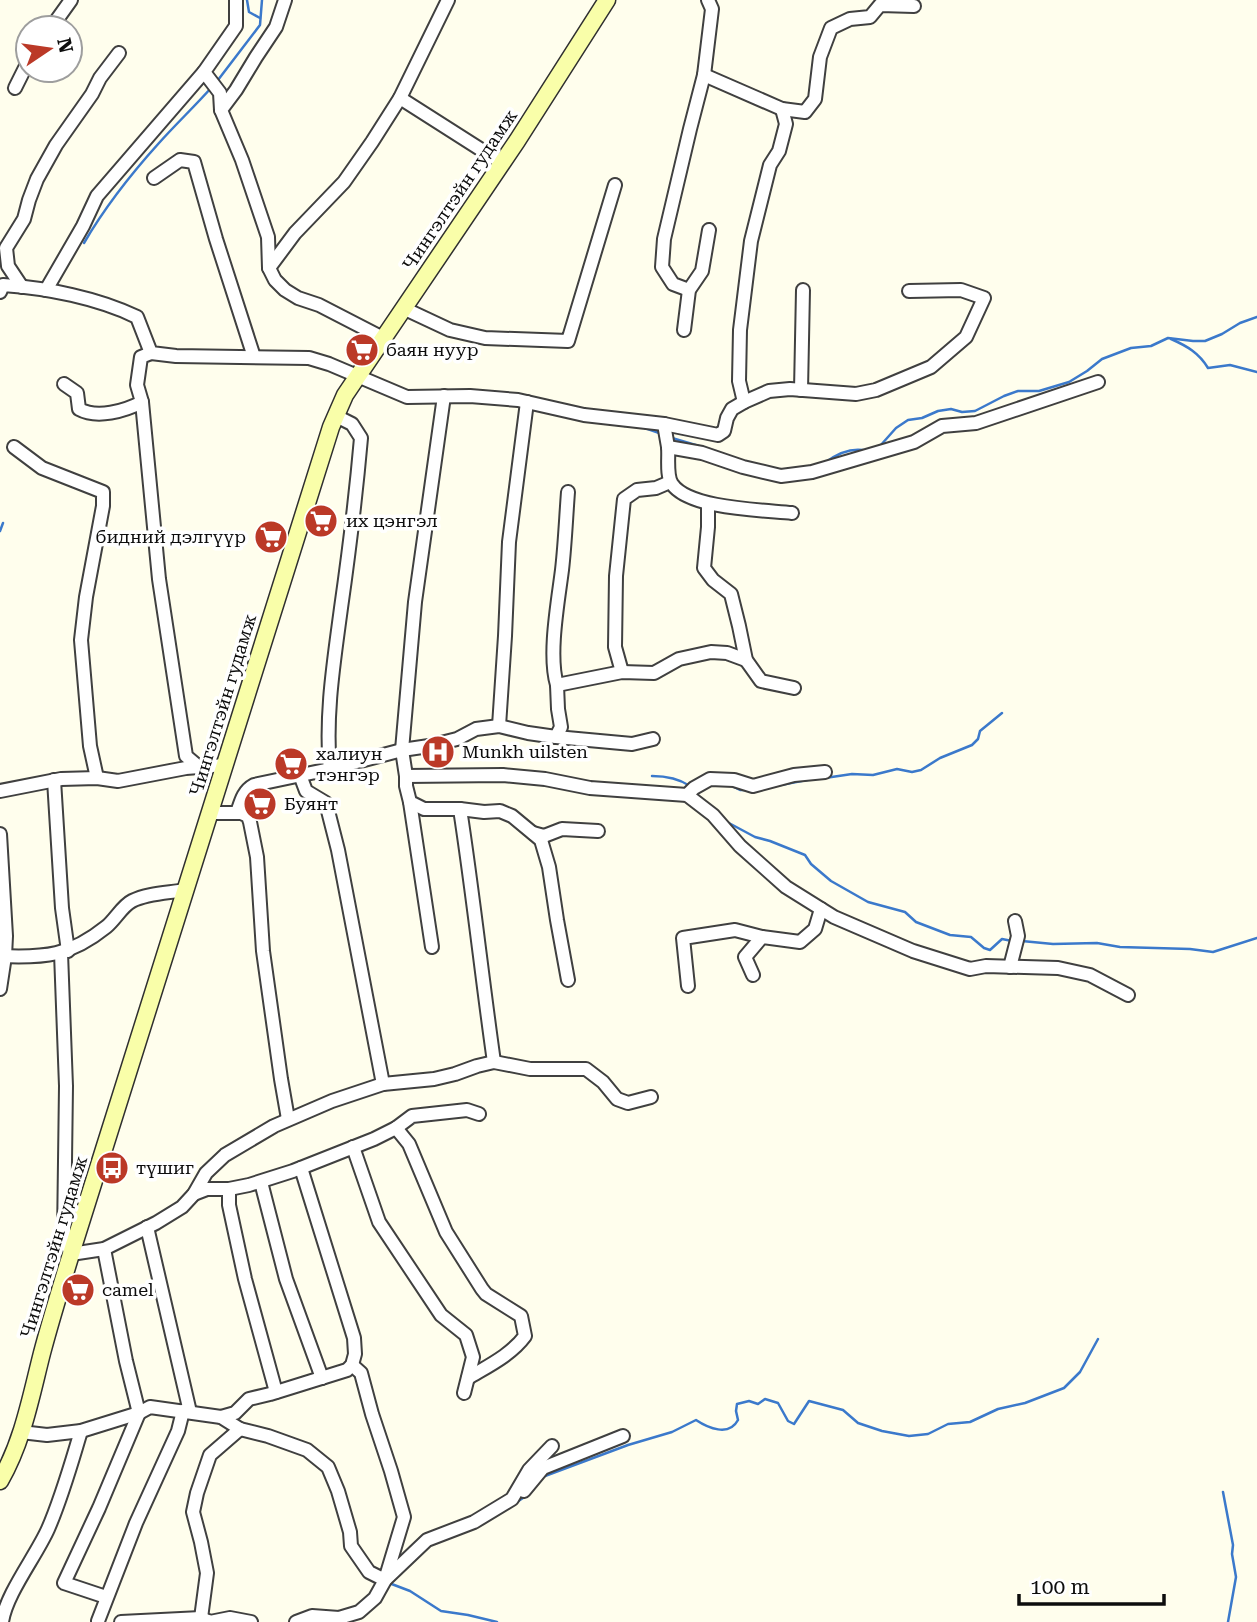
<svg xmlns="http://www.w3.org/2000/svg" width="1257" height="1622" viewBox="0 0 1257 1622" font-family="'Roboto Serif',serif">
<rect width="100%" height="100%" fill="#fffeed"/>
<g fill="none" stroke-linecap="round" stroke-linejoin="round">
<g stroke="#3b79cb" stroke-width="2.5">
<polyline points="247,0 249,12 260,18"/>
<polyline points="218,80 260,25 262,0"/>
<path d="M 84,243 C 105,207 131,174 159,143 C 176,124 194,107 211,88"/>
<path d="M 1171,339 C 1187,346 1199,353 1208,368 L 1230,365 L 1257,372"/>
<polyline points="597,422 625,426"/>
<polyline points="642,427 662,434"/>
<polyline points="672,438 699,446"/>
<polyline points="880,446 896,428 908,420 922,418 938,411 951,409 962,412 975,411 1004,396 1018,391 1039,391 1069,382 1087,371 1102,359 1131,348 1151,346 1168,338 1193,341 1205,341 1222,334 1240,323 1257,317"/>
<path d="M 826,462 C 838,453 853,447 868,451"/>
<polyline points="0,531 3,523"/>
<path d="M 652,776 C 666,776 678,778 690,786"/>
<polyline points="825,778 852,774 873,775 897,769 912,772 921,770 940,758 972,745 978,739 980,731 1002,713"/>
<polyline points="730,785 740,790 746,790"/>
<polyline points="770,787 812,779"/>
<polyline points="727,822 755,837 770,841 805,855 811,864 831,881 868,902 905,912 916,922 950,935 971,937 984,948 990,950 1002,939 1012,941"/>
<polyline points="1022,941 1053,944 1097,943 1120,947 1190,949 1213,952 1257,938"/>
<path d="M 545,1476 L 628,1445 L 672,1432 L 696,1420 C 708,1428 729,1437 738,1420 L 736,1411 L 737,1404 L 749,1401 L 758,1404 L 765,1399 L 778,1403 L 788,1421 L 794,1424 L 809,1401 L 843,1410 L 858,1423 L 882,1431 L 909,1436 L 928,1434 L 948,1424 L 970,1422 L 998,1409 L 1025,1403 L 1064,1388 L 1080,1372 L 1098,1339"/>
<polyline points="1223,1492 1233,1545 1232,1554 1236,1577 1228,1622"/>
<polyline points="514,1504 526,1496"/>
<polyline points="389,1583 410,1591 441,1611 468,1615 497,1622"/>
</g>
<defs>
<g id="street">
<polyline points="285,0 276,27 256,57 236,90 221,110 242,160 268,237 269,268 275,280 285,290 298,298 319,305 383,338"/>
<polyline points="51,28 71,0"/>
<polyline points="704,75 782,109 805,112 815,99 820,57 831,28 850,19 870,17 880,5 914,6"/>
<polyline points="15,88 28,62"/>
<polyline points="400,98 502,163"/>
<polyline points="221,110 220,93 204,72 236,26 236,0"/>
<polyline points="154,178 180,160 194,162 216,239 254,357"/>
<polyline points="269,268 295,233 344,182 372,142 400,98 448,0"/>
<polyline points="22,287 8,266 6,248 24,219 29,200 37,179 56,145 92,94 100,78 119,53"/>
<polyline points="46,290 83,226 97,196 204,72"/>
<polyline points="689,290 673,284 662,267 664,239 690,129 704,75 712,9 708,0"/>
<path d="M 0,292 L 3,285 C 47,288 98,298 137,317 L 151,353 L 176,356 L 309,358 L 329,364 L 407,397 L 470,396 L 518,400 L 584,415 L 664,424 L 718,435 L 724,431 L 727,418 L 732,409 L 744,402 L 769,391 L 790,389 L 856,394 L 876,390 L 931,367 L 966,337 L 984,298 L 961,290 L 909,291"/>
<polyline points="403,308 450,330 485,338 568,341 615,185"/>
<polyline points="684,330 689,290 702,271 709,230"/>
<path d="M 64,384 L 77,393 L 79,409 C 97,419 125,411 142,402 L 137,385 L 141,357 L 151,353"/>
<polyline points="801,390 803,290"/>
<polyline points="444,396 415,602 402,750 406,776 503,775 545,779 590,788 687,795 713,815 740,846 786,887 834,917 913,951 970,969 986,966 1058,968 1090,975 1128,995"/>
<polyline points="142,402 159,579 186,756 199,767"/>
<polyline points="744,402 739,381 740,330 751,241 770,165 779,151 786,124 782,109"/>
<polyline points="664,424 668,447 702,453 743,467 781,476 812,472 914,442 942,426 976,423 1098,382"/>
<polyline points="14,447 42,468 103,492 103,506 86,597 81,640 90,746 97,778"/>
<path d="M 668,447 C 669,457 666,476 672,484 C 689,509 763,510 792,513"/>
<polyline points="708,504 708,527 704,568 713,580 731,594 739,626 746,660 761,681 794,688"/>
<polyline points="622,672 615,647 616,576 624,499 637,490 656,488 670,482"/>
<path d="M 557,685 C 548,655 558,602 562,570 C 565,544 566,518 568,492"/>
<polyline points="499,726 505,636 509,542 527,402"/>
<polyline points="556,737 632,744 653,739"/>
<path d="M 330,769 C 325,715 334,661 341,608 C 349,552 356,495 361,438 L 352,424 L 336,416"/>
<polyline points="300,775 306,791 326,803 338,850 383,1084"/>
<polyline points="406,776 406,786 410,802 424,809 460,809 484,812 500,811 512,816 541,840 549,867 557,920 568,980"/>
<polyline points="54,780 62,908 68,951"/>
<polyline points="0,791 61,779 97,778 118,781 186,768 225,765"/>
<polyline points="687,795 694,788 710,779 734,780 753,786 794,775 825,772"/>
<polyline points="410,802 432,947"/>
<path d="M 460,809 C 473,893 482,978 494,1062"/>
<polyline points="210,813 241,813 248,816 250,822 257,857 263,951 281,1079 288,1119"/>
<path d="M 237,813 C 241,801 243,791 254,785 L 330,769 L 402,750 L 429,746 L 457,739 L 476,729 L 499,726 L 528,733 L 556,737 L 561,727 L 558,709 L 557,685 L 622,672 L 654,673 L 679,659 L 711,652 L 727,653 L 746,660"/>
<polyline points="533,833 544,836 562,829 598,831"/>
<polyline points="0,834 6,936 5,956 0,989"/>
<polyline points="61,953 66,1086 64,1236 71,1254 104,1249 156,1223 182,1207 194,1194 206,1173 225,1155 274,1126 332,1101 383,1084 434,1079 455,1074 477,1066 494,1062 530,1069 586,1069 603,1082 617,1099 628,1103 651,1097"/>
<path d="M 0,956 C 45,958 70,956 106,927 C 115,920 122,906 132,901 C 148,893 169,893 185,890"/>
<polyline points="1010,967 1018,936 1015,921"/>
<polyline points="753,975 745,957 762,937 800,942 815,929 821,909"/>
<polyline points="688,986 683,938 735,930 762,937"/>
<path d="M 396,1128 L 409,1144 L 446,1232 L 482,1289 L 486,1294 L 521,1316 L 525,1336 C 511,1355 488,1366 468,1378"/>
<polyline points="353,1147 379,1222 441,1315 466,1335 473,1357 464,1393"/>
<polyline points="261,1182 286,1279 322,1378"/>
<polyline points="229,1189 229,1205 245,1279 276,1392"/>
<polyline points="194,1194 207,1189 229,1189 249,1185 293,1171 374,1139 396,1128 412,1116 467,1110 479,1114"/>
<polyline points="147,1227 190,1412"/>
<polyline points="104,1249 126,1361 139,1413 99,1508 64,1583 106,1597"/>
<polyline points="221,1417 235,1413 249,1399 270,1394 347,1370 352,1365 355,1354 354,1338 301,1168"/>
<polyline points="21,1432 47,1435 81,1431 139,1413 150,1407 221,1417 240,1429 268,1436 307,1450 328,1467 338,1491 350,1532 351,1546 369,1572 385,1580 404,1517 391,1471 372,1414 361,1373 352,1365"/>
<polyline points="524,1491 543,1468 623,1436"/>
<polyline points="201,1618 207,1573 201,1542 193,1512 197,1493 210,1455 240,1429"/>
<polyline points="98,1621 136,1523 178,1431 183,1411"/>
<path d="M 2,1622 C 6,1594 36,1556 48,1529 C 62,1497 71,1464 81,1431"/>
<polyline points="121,1622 201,1618 210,1622 230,1618 251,1622"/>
<polyline points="296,1622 312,1616 339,1618 359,1612 375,1598 385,1580 427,1540 474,1522 512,1499 529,1470 552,1446"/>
</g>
<path id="secondary" d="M 0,1481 C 23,1441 31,1396 42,1353 C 51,1319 61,1287 71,1254 L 331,427 L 345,395 L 517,141 L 607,0"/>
</defs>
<use href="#street" stroke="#404040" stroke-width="16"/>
<use href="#secondary" stroke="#2f2f2f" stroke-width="19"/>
<use href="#street" stroke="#fff" stroke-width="12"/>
<use href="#secondary" stroke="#f9fea9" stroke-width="16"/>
</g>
<defs>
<symbol id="supermarket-disc" viewBox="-11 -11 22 22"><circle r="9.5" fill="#bb3927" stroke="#fff"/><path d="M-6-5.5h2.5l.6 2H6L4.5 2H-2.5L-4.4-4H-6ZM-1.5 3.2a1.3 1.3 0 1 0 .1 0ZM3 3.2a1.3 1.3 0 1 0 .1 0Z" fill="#fff"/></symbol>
<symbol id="hospital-disc" viewBox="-11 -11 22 22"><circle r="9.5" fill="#bb3927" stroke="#fff"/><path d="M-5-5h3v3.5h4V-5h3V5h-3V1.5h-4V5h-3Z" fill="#fff"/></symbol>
<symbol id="bus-disc" viewBox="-11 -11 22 22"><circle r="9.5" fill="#bb3927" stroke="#fff"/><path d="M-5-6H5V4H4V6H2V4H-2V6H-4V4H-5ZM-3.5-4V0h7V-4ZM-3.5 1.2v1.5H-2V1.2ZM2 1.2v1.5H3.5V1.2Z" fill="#fff"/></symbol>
</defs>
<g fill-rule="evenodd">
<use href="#supermarket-disc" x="343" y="331" width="38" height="38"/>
<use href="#supermarket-disc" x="302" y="502" width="38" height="38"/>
<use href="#supermarket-disc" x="252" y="518" width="38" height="38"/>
<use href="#hospital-disc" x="419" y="733" width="38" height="38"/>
<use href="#supermarket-disc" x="272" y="745" width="38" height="38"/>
<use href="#supermarket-disc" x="241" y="785" width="38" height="38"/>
<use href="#bus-disc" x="93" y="1149" width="38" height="38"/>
<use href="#supermarket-disc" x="59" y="1271" width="38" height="38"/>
</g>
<g text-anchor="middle" stroke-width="7" stroke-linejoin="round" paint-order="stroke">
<g font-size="18" fill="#0d0d0d" stroke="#fff">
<text transform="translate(460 190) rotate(-56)" y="6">Чингэлтэйн гудамж</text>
<text transform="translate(223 705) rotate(-73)" y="6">Чингэлтэйн гудамж</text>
<text transform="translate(54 1247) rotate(-73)" y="6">Чингэлтэйн гудамж</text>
</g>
<g font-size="18" fill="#0d0d0d" stroke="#fff" text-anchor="start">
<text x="386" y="356">баян нуур</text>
<text x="346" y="527">их цэнгэл</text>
<text x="246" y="543" text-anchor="end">бидний дэлгүүр</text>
<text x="462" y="758">Munkh uilsten</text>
<text x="316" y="760">халиун<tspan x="316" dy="21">тэнгэр</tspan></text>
<text x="284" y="810">Буянт</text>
<text x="136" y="1174">түшиг</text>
<text x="102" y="1296">camel</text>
</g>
</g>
<g transform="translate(49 49) rotate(77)"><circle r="33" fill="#ffffff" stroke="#9e9e9e" stroke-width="2"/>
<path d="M0-5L12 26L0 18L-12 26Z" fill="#bb3927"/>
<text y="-10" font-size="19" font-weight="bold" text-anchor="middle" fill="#0d0d0d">N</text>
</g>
<path d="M1019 1594v10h145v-10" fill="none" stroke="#0d0d0d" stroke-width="3.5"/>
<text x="1030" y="1594" font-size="21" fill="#0d0d0d" stroke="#ffffff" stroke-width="5" paint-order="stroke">100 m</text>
</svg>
